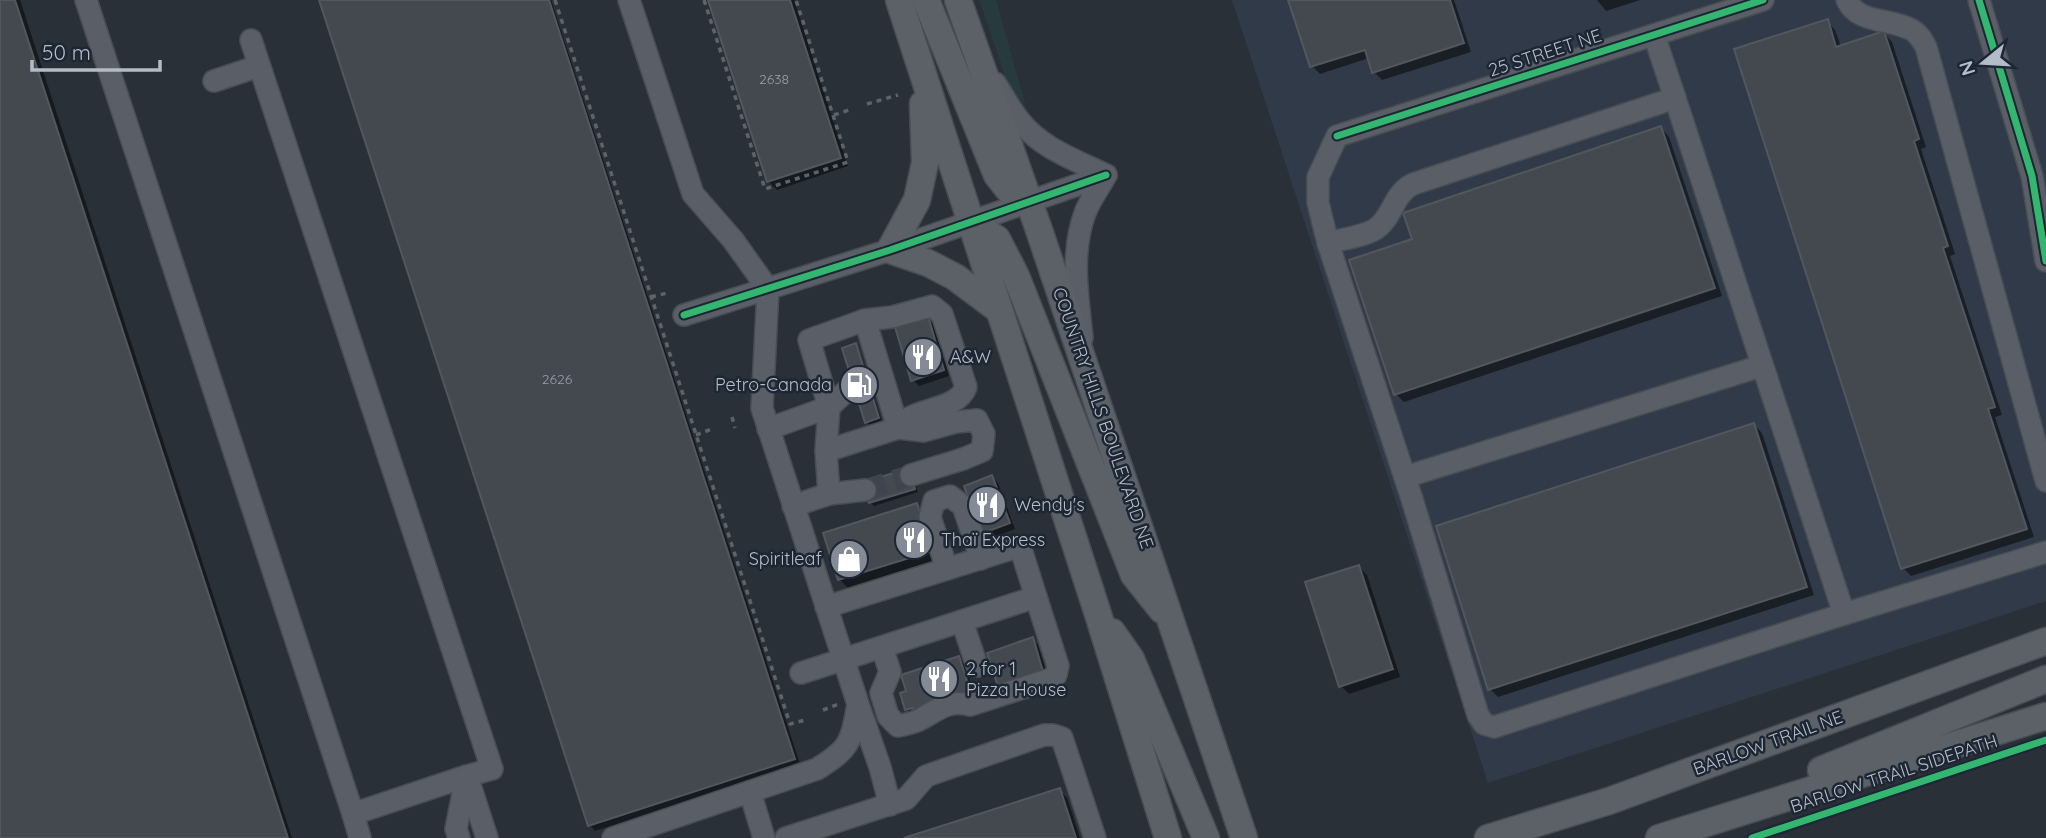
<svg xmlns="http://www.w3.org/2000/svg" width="2046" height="838" viewBox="0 0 2046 838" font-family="Quicksand,sans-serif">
<rect width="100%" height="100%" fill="#2a3038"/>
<polygon fill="#313a48" points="1232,0 2046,0 2046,601 1488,783"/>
<polygon fill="#273a3e" points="979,0 996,0 1028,114 1010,90"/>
<g fill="#0007">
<polygon points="0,0 20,0 292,838 0,838"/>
<polygon points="321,0 551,0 800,764 595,831 590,825"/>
<polygon points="709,0 794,0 848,166 777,190 768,181"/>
<polygon points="1290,0 1454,0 1471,52 1382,80 1374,72 1369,58 1320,74 1312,66"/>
<polygon points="1597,0 1640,0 1606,11"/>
<polygon points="1827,21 1835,30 1841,47 1884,33 1892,42 1926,147 1921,149 1955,254 1950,256 2002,415 1995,417 2034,537 1911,576 1903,568"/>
<polygon points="1661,128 1669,137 1722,296 1404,402 1396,394"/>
<polygon points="927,318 933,324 949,376 919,386 913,380"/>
<polygon points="856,345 859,349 882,422 870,426 867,422"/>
<polygon points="1754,425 1762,433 1814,595 1498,697 1490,689"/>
<polygon points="912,474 918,492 874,506 870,502"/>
<polygon points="992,477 998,483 1015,529 988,539 982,533"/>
<polygon points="917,505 925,513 939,559 848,588 840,580 825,534"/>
<polygon points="1359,567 1367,575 1400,677 1349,694 1341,686"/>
<polygon points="1032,639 1038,645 1049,681 1006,695"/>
<polygon points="959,658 965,664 976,699 913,715 907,709 908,692"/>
<polygon points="1059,790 1067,798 1080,838 910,838"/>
</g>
<g fill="#444950" stroke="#52575f" stroke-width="2">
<polygon points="0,0 15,0 288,838 0,838"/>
<polygon points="319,0 549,0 795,759 588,826"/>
<polygon points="708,0 790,0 841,158 767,182"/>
<polygon points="1288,0 1450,0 1464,43 1372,73 1365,50 1310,67"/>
<polygon points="1828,19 1836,47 1884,31 1919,139 1914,141 1948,246 1943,248 1995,407 1988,409 2027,529 1901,569 1734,49"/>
<polygon points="1661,126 1715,288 1394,395 1349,260 1412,239 1403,213"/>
<polygon points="928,316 944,370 911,381 895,327"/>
<polygon points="856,343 879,418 865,423 842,348"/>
<polygon points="1754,423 1807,587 1488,690 1436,526"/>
<polygon points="909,468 915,489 869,503 862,483"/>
<polygon points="992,475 1010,523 981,534 964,486"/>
<polygon points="917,503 932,551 838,580 823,533"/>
<polygon points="1359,565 1393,669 1339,687 1305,582"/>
<polygon points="1033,637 1044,675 999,690 987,653"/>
<polygon points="959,656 971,693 930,706 914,714 912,708 905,710 900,693 906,691 901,675"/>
<polygon points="1060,788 1076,838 904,838"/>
</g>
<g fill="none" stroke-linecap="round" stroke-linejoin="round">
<polyline stroke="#3f454e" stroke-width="21" stroke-dasharray="21 10" stroke-linecap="butt" points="865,490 911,475"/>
<defs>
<g id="minor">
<polyline points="86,0 353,814 467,776"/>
<polyline points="1763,0 1337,136 1318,177 1318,203 1328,243 1412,499 1478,715 1484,724 1494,727 1844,614 2046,552"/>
<path d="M 1847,0 C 1857,24 1891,18 1912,30 C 1919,34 1922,40 1926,47 L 2046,481"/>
<polyline points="1979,0 2032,176 2046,261"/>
<polyline points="251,40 492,769 467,776 487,838"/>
<polyline points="214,81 259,66"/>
<path d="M 995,83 C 1003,95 1010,109 1019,120 C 1040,148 1076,160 1106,175"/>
<polyline points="1675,98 1844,614"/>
<path d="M 1328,243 C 1341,239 1367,236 1377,228 C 1393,216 1394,193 1413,184 L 1675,98 L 1654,35"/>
<polyline points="684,315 890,250 1106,175"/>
<path d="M 865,320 L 892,317 L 932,306 L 942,314 L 966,387 C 959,407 928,408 911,417 C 906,419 902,424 898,428"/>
<path d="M 1082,338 C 1078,296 1070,254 1085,213 C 1090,200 1099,188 1106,175"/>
<polyline points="898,428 924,431 956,422 977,420 984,434 982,451 963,459 911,475"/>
<polyline points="768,429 829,407 853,385"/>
<polyline points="1405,477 1761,366"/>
<polyline points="829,494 865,490"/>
<polyline points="793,506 829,494 826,451 898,428 865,320 809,340 829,407 826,451"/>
<polyline points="947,569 930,517 934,501 950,496 963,506 981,559"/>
<polyline points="962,621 977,666"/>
<path d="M 882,647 L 890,672 L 881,693 L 888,716 L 898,726 C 906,724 914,723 921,719 C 939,709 948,700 970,705 L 1051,679 L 1056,675 L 1058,666 L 1036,597"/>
<polyline points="801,673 1036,597 1020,546 826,607"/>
<polyline points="859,707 880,767 890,805"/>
<polyline points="750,792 764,838"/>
<polyline points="353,814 360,838"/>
<polyline points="459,838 456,829 466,778"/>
<path d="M 613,838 L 817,769 C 851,748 851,742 858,704 L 762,408 L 768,289 L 733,240 L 693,194 L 629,0"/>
<polyline points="786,838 906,799 926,776 1044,735 1053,735 1062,738 1095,838"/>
</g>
<g id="major">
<polyline points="899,0 1097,611 1168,838"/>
<polyline points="926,0 997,175 1008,189 1030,202"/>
<polyline points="958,0 1039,230 1244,838"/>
<polyline points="923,104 925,163 917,200 890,250 928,263 955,277 998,309"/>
<polyline points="970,222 997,239 1016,276 1134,575 1162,610"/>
<polyline points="1112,632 1131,659 1206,838"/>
<polyline points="1821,770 2046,679"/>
<polyline points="1488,838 1609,801 2046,641"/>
<polyline points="1659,838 2046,716"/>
</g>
</defs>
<use href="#minor" stroke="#484c53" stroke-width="24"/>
<use href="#major" stroke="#484c55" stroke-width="29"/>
<g stroke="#5d636a" stroke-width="3.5" stroke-dasharray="5 5" stroke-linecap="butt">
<polyline points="555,0 790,724 805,720"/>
<polyline points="704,0 765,189 848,162 796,0"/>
<polyline points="867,104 898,95"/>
<polyline points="834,115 849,110"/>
<polyline points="651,297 667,293"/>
<polyline points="732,417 735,428"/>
<polyline points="696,435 712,429"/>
<polyline points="823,710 839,704"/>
</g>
<use href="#minor" stroke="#5a5e66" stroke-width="21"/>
<use href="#major" stroke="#5c6168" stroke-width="26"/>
<defs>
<g id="cycleway">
<polyline points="1979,0 2032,176 2046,261"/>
<polyline points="1337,136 1763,0"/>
<polyline points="684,315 890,250 1106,175"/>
<polyline points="1752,838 2046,740"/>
</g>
</defs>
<use href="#cycleway" stroke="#1d2633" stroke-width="11"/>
<use href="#cycleway" stroke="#33b770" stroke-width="7"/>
</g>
<defs>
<symbol id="restaurant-disc" viewBox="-11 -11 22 22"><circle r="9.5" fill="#848b96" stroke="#1d2633"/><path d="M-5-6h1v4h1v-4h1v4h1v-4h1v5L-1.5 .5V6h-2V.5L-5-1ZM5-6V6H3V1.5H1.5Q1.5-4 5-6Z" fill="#fff"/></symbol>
<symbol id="fuel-disc" viewBox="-11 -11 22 22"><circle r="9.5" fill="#848b96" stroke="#1d2633"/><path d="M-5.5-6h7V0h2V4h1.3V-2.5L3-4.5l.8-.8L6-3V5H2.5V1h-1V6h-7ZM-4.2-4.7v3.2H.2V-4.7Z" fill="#fff"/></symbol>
<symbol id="shop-disc" viewBox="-11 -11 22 22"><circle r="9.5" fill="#848b96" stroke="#1d2633"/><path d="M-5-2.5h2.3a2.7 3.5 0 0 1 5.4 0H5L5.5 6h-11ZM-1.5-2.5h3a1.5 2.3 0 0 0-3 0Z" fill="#fff"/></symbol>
</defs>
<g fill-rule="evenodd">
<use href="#restaurant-disc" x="901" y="335" width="44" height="44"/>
<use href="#fuel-disc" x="837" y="363" width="44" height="44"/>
<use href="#restaurant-disc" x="965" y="483" width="44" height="44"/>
<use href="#restaurant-disc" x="892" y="518" width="44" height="44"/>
<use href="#shop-disc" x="827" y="537" width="44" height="44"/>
<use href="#restaurant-disc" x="917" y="657" width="44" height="44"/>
</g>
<g text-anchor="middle" stroke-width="5" stroke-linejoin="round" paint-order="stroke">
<g font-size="14" fill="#989fab">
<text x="774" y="84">2638</text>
<text x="557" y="384">2626</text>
</g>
<g font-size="18" fill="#b4bcc9" stroke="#1d2633">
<text transform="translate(1545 53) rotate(-18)" y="6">25 STREET NE</text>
<text transform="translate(1103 418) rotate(71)" y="6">COUNTRY HILLS BOULEVARD NE</text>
<text transform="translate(1768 743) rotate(-20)" y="6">BARLOW TRAIL NE</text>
<text transform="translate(1894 774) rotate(-18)" y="6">BARLOW TRAIL SIDEPATH</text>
</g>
<g font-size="18" fill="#b4bcc9" stroke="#1d2633" text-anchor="start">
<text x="950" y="363">A&amp;W</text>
<text x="832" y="391" text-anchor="end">Petro-Canada</text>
<text x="1014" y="511">Wendy's</text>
<text x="941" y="546">Thaï Express</text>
<text x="822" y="565" text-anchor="end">Spiritleaf</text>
<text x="966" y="675">2 for 1<tspan x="966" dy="21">Pizza House</tspan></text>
</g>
</g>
<g transform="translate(1983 63) rotate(252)" stroke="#1d2633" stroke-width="5" paint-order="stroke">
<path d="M0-5L12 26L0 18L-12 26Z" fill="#b4bcc9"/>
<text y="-10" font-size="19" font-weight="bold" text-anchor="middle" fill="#b4bcc9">N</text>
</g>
<path d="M32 60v10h128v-10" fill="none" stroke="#b4bcc9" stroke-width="3.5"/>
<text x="42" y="60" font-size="21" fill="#b4bcc9" stroke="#1d2633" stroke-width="5" paint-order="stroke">50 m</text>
</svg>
